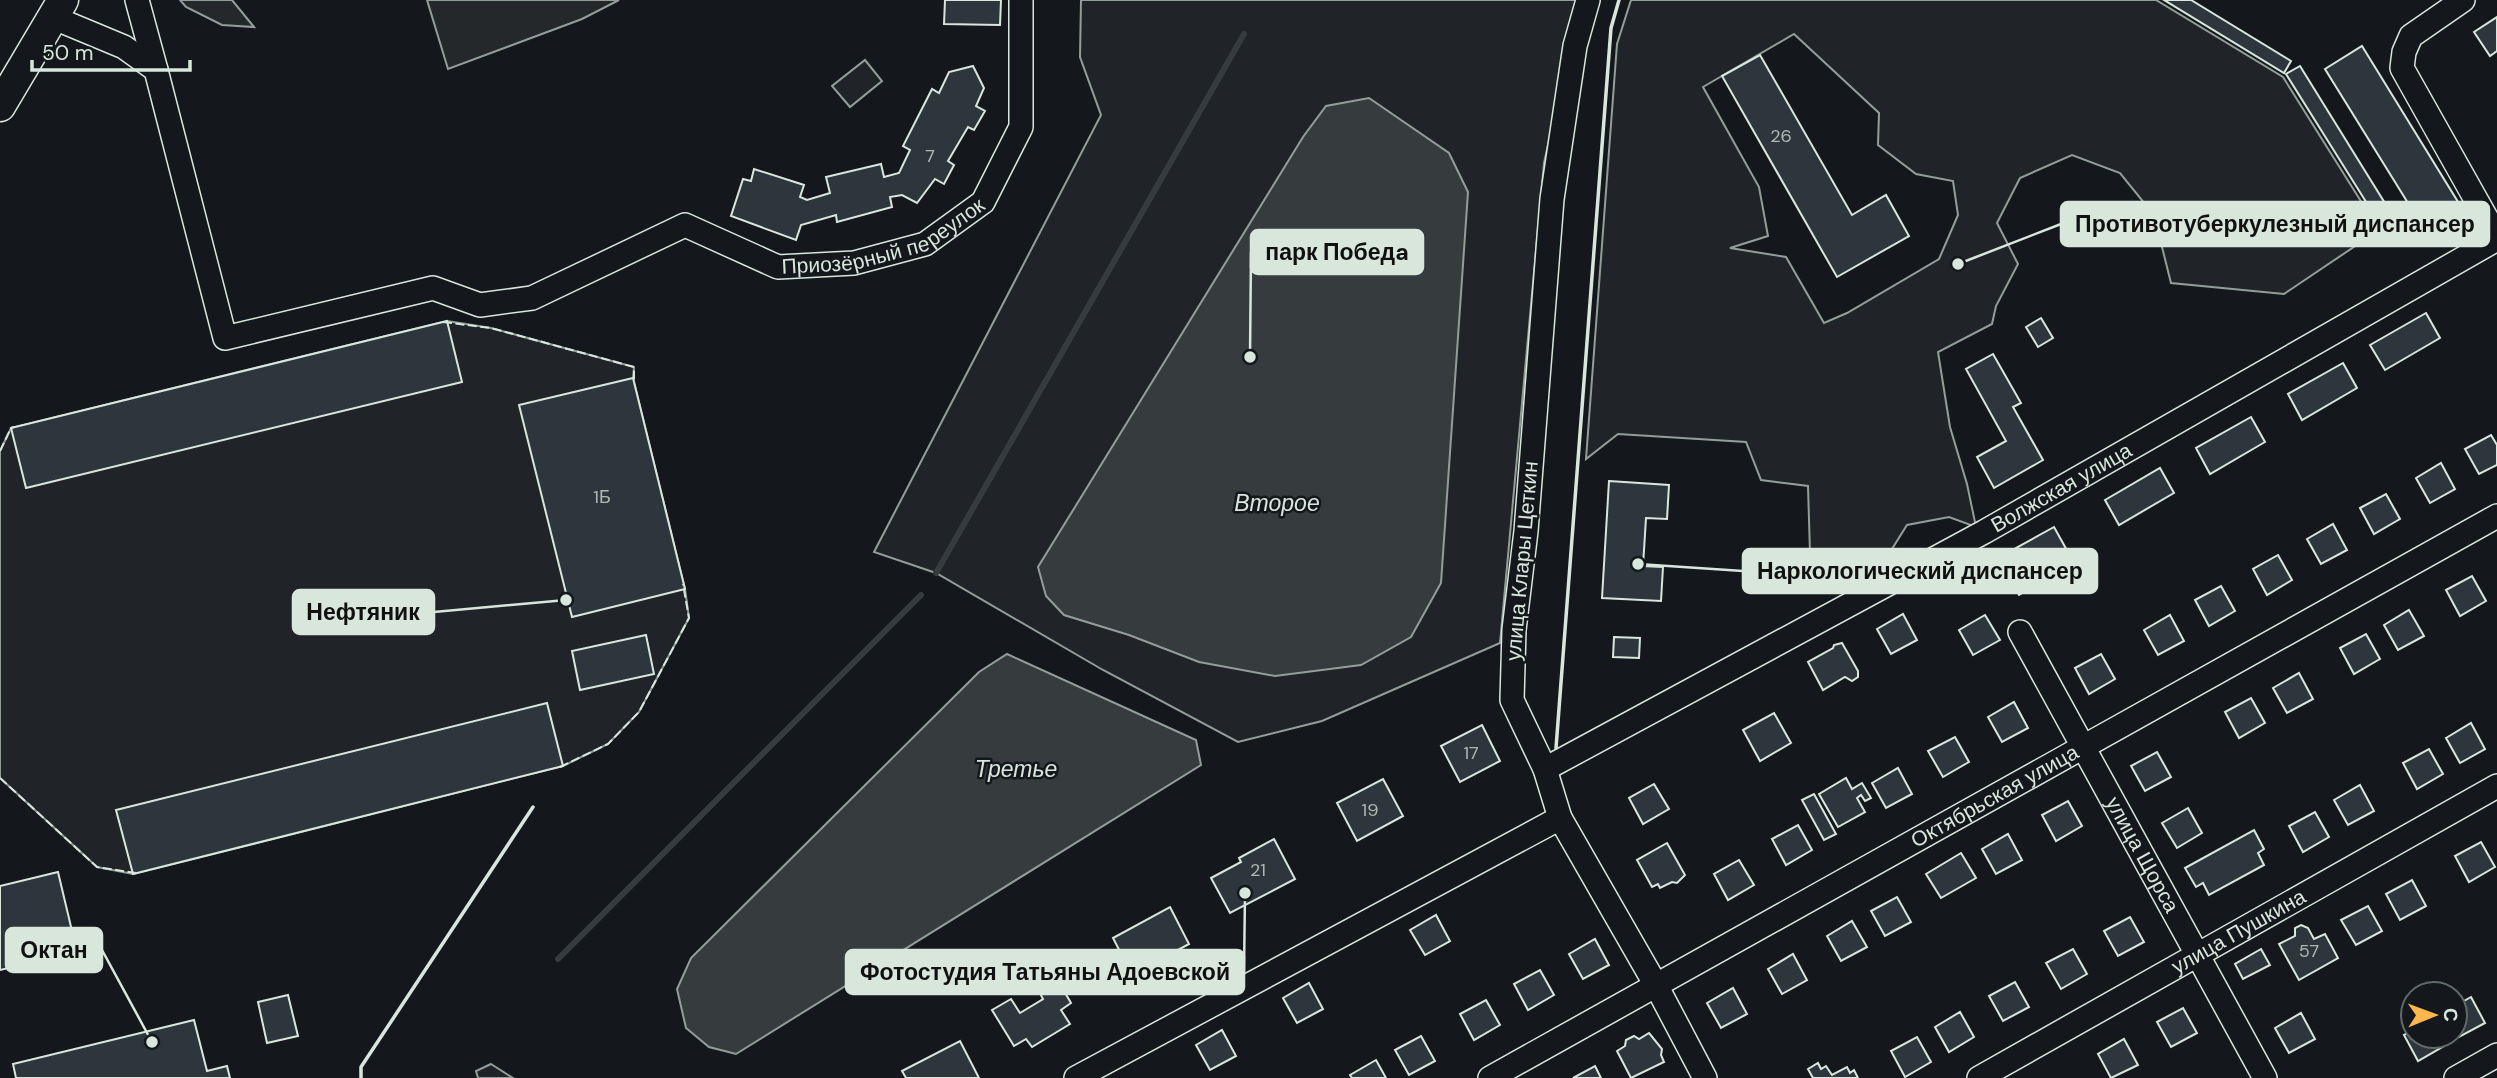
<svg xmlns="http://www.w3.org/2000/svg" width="2497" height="1078" viewBox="0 0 2497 1078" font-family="'DM Sans',sans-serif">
<rect width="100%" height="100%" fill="#14181c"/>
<g fill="#202428" stroke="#939e99" stroke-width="2" fill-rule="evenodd">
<polygon points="1081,0 1580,0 1544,163 1500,643 1322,721 1238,742 1103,670 936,573 874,552 1101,115 1080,57"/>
<path d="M 1631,0 L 2156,0 L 2283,77 L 2379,230 L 2284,294 L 2171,283 L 2154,215 L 2120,173 L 2072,155 L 2020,178 L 1997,223 L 2018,264 L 1996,306 L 1992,324 L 1938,352 L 1950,427 L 1967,484 L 1976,527 L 1949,517 L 1907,525 L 1872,581 L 1811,587 L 1808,486 L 1761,480 L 1746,442 L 1618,434 L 1586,459 L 1617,44 ZM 1794,34 L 1879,113 L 1878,145 L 1916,174 L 1953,181 L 1958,215 L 1939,259 L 1847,313 L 1824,323 L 1786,257 L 1730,248 L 1768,236 L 1759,187 L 1703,87 Z"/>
<polygon points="865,60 882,81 850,107 832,86"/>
<polygon points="447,321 491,328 634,367 633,378 685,589 689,618 639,712 608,744 563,766 133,874 97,867 0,778 0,451 11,428"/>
<polygon points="491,1064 513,1078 478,1078 476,1071"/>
</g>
<g fill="#24282b" stroke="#939e99" stroke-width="2">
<polygon points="180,0 232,0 254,27 222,25 186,7"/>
<polygon points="427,0 619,0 582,19 448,69"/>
</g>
<g fill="#363b3e" stroke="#939e99" stroke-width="2">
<polygon points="1369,98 1449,153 1468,192 1441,583 1411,637 1361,665 1275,676 1199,662 1129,635 1064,615 1046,596 1038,567 1303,137 1326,106"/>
<polygon points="1007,654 1196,740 1201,765 736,1054 709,1047 686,1028 677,989 691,958 979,672"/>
</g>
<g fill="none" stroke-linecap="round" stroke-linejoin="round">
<g stroke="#363b3e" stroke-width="6">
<polyline points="936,573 1244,34"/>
<polyline points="558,959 921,595"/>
</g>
</g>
<g fill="#2c363c" stroke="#d8e6dc" stroke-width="2">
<polygon points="945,0 1001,0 1000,25 944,24"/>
<polygon points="2164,0 2191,0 2291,61 2284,73"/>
<polygon points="2497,17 2497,51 2490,56 2474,32"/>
<polygon points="2362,46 2471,223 2434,245 2325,69"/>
<polygon points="1760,55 1852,215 1886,195 1909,236 1837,277 1722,76"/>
<polygon points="973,66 984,88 976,106 985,111 974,130 968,127 948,161 954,165 944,184 935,179 917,203 902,195 890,197 892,207 837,222 836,215 801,225 796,240 731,216 743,179 751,181 754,169 804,185 800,197 807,200 830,193 826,177 881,164 884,177 899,173 910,150 903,146 932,89 939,93 949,72"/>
<polygon points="2300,66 2396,221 2383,229 2286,74"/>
<polygon points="2426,313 2440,338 2385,370 2370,345"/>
<polygon points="2041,318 2053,338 2038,347 2026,327"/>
<polygon points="447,321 462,382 26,488 11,428"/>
<polygon points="1993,354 2021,403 2013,407 2043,460 1994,488 1977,457 2006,441 1966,369"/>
<polygon points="2343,363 2357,388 2302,420 2288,394"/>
<polygon points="633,378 685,589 572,617 519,405"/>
<polygon points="2251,417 2265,442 2210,474 2196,448"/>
<polygon points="2491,435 2497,445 2497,465 2479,474 2465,449"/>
<polygon points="2441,463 2455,489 2430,503 2416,478"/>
<polygon points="2160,468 2174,493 2119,525 2105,500"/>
<polygon points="1609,481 1669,485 1667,519 1646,518 1643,566 1663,567 1661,601 1602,598"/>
<polygon points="2386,494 2400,519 2374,534 2360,508"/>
<polygon points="2333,524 2347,550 2321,564 2307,539"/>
<polygon points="2054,527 2074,563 2019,595 1998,558"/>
<polygon points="2278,555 2292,580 2267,595 2253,569"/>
<polygon points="2472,576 2486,601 2460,616 2446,590"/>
<polygon points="2221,586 2235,611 2209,626 2195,600"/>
<polygon points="2409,610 2424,636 2398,650 2384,625"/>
<polygon points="1903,614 1917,640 1891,654 1877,629"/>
<polygon points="1985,615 2000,640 1973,655 1959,630"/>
<polygon points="2170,615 2184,641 2158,655 2144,630"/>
<polygon points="2366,634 2380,659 2354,674 2340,648"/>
<polygon points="646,635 654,674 580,690 572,651"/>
<polygon points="1614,637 1640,638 1639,658 1613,657"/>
<polygon points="1842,643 1858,671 1858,677 1852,681 1845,677 1823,690 1808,662 1833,648 1834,645"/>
<polygon points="2101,654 2115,679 2089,694 2075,668"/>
<polygon points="2299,673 2313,699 2287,713 2273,688"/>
<polygon points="2251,698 2265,723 2239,738 2225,712"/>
<polygon points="2014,702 2028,728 2002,742 1988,717"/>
<polygon points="547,703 563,766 133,874 116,810"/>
<polygon points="1774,713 1791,743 1760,761 1743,730"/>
<polygon points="2471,723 2485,749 2460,763 2446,738"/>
<polygon points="1482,725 1500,761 1460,782 1441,746"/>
<polygon points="1955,737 1969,762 1943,777 1928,751"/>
<polygon points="2429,749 2443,774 2417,789 2403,763"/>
<polygon points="2157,752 2171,777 2145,791 2131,766"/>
<polygon points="1898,768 1912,794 1886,808 1872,783"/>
<polygon points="1846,778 1852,789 1862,783 1871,798 1865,801 1861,795 1857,798 1865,812 1838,827 1819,794"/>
<polygon points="1383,779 1403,816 1357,841 1337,803"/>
<polygon points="1654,784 1669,809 1643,824 1629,798"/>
<polygon points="2360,785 2374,811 2348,825 2334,800"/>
<polygon points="1814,794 1836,834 1824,840 1802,800"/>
<polygon points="2068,801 2082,826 2056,841 2042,815"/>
<polygon points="2188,808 2202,833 2177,848 2162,823"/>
<polygon points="2315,812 2329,837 2303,852 2289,826"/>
<polygon points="1798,825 1812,850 1786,865 1772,839"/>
<polygon points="2254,830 2264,849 2258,853 2264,865 2209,895 2203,883 2196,887 2185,868"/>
<polygon points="2008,834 2022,860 1996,874 1982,849"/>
<polygon points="1274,839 1295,879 1230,913 1211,878 1241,862 1239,858"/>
<polygon points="2481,842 2495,867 2469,882 2455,856"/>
<polygon points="1667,843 1685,875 1677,883 1672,882 1660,888 1658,884 1652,887 1637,860"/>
<polygon points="1961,853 1976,878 1941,898 1926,874"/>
<polygon points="1739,860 1754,885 1728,900 1714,874"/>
<polygon points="58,872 77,952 0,970 0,886"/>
<polygon points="2412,880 2426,906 2400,920 2386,894"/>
<polygon points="1897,897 1911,922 1885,936 1871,911"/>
<polygon points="2368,906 2382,931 2356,945 2341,920"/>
<polygon points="1170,907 1189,944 1132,975 1113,938"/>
<polygon points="1436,915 1450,941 1425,955 1410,930"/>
<polygon points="2130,917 2144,942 2118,956 2104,931"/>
<polygon points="1852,921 1867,947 1841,961 1827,936"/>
<polygon points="2301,925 2308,928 2314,939 2325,934 2338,958 2299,980 2279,944 2295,936 2295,928"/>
<polygon points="1595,939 1609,965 1583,979 1569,954"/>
<polygon points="2073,949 2087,974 2061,989 2046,963"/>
<polygon points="2261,949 2270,965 2243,979 2235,964"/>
<polygon points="1793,954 1807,980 1782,994 1768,969"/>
<polygon points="1540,970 1554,995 1528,1010 1514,984"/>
<polygon points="1054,974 1071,1003 1061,1010 1070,1024 1032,1047 1026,1039 1014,1046 992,1010 1011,999 1020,1013 1043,999 1036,985"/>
<polygon points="2015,982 2029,1007 2003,1021 1989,996"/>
<polygon points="1309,983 1323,1009 1297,1023 1283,998"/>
<polygon points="1733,988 1747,1014 1721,1028 1707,1003"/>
<polygon points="288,995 298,1036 267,1043 258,1002"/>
<polygon points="2471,997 2485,1023 2459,1037 2455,1029 2455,1006"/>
<polygon points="1486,1000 1500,1025 1474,1040 1460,1014"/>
<polygon points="2183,1008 2197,1033 2171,1047 2157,1022"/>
<polygon points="1960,1012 1974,1037 1949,1052 1935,1027"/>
<polygon points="2301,1013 2315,1039 2289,1053 2275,1028"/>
<polygon points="194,1020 207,1071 227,1066 230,1078 16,1078 13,1064"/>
<polygon points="1222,1030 1236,1056 1210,1070 1196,1045"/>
<polygon points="2413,1030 2413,1036 2439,1036 2444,1046 2418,1061 2404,1035"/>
<polygon points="1649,1033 1662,1049 1661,1055 1664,1062 1631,1078 1617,1051 1625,1046 1626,1040 1634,1036 1639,1039"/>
<polygon points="1421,1036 1435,1061 1409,1075 1395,1050"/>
<polygon points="1917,1037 1931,1062 1905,1077 1891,1051"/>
<polygon points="2124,1039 2138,1065 2111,1078 2098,1054"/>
<polygon points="960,1041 979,1078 906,1078 902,1071"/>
<polygon points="1376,1060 1386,1078 1352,1078 1350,1075"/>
<polygon points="1818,1063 1821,1069 1826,1066 1832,1075 1847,1067 1850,1073 1854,1070 1858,1078 1813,1078 1808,1069"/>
<polygon points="1595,1066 1601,1078 1573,1078"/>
</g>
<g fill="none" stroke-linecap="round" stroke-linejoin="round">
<defs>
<g id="minor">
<polyline points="137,0 156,70"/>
<polyline points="1588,0 1575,46 1552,199 1526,531 1514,630 1512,700 1545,769 1560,818 1657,987 1705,1078"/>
<polyline points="2463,0 2411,36 2404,52 2402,68 2497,237"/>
<path id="s1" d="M 52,17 L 124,47 L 156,70 L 225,338 L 433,288 L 480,305 L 532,298 L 685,225 L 778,267 L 854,263 L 925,244 L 983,202 L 1021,127 L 1021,0"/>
<path id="s2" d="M 2020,632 L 2265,1078"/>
<path id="s3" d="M 1545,769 L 1984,532 L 2497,239"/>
<polyline points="1076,1078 1560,818"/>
<path id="s4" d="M 1490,1078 L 2497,516"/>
<path id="s5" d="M 1979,1078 L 2497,786"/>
<polyline points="2456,1078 2497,1055"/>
</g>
<polyline id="major" points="0,106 63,0"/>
</defs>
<use href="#minor" stroke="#d8e6dc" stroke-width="26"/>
<use href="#major" stroke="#d8e6dc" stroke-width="33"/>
<use href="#minor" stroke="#14181c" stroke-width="23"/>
<use href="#major" stroke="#14181c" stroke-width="30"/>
<g stroke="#d8e6dc" stroke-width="2" stroke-dasharray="9 3.5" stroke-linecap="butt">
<polyline points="443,322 491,328 634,367 634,380"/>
<polyline points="0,451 11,428 14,427"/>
<polyline points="560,767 608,744 639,712 689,618 683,584"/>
<polyline points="0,778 97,867 136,873"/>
</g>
<g stroke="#d8e6dc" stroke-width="3.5">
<polyline points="1556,748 1611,28 1619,0"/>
<polyline points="361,1078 361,1067 533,807"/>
</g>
</g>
<g text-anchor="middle" stroke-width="5" stroke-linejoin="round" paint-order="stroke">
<g font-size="18" fill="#adbab4">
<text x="1781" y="142">26</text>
<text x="930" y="162">7</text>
<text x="602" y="503">1Б</text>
<text x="1471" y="759">17</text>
<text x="1370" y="816">19</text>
<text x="1258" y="876">21</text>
<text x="2309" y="957">57</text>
</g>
<g font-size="21" fill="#d8e6dc" stroke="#14181c">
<text dy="7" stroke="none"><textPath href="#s1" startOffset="1094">Приозёрный переулок</textPath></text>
<text dy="7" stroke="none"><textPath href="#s3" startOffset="588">Волжская улица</textPath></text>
<text transform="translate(1522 561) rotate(-85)" y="7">улица Клары Цеткин</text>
<text dy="7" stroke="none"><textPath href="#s4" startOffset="578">Октябрьская улица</textPath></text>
<text dy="7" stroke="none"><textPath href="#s2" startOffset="254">улица Щорса</textPath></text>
<text dy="7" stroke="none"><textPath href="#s5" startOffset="298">улица Пушкина</textPath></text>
</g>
<g font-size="23" font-style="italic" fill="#d8e6dc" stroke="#14181c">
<text x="1277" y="511">Второе</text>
<text x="1016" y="777">Третье</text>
</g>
</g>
<path fill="none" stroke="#d8e6dc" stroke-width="2.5" d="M1958 264L2061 224M1250 357L1251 252M1638 564L1743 571M566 600L434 612M152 1042L102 950M1245 893L1244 972"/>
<g fill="#d8e6dc" stroke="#14181c" stroke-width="2.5">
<circle cx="1958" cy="264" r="7"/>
<circle cx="1250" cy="357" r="7"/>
<circle cx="1638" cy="564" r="7"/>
<circle cx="566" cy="600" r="7"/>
<circle cx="152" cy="1042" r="7"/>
<circle cx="1245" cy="893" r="7"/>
</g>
<g fill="#d8e6dc" stroke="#d8e6dc" stroke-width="2.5">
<rect x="2061" y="202" width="428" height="44" rx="7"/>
<rect x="1251" y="230" width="172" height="44" rx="7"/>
<rect x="1743" y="549" width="354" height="44" rx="7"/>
<rect x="293" y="590" width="141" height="44" rx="7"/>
<rect x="6" y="928" width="96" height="44" rx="7"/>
<rect x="846" y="950" width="398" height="44" rx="7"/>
</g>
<g font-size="23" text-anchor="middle" font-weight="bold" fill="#111">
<text x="2275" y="232">Противотуберкулезный диспансер</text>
<text x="1337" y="260">парк Победa</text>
<text x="1920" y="579">Наркологический диспансер</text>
<text x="363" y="620">Нефтяник</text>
<text x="54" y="958">Октан</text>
<text x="1045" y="980">Фотостудия Татьяны Адоевской</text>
</g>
<g transform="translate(2434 1015) rotate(89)"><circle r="33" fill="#14181c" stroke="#626a69" stroke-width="2"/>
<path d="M0-5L12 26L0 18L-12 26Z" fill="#ffb74d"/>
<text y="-10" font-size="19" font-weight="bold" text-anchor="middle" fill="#d8e6dc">С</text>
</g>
<path d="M32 60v10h158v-10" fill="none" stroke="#d8e6dc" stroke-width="3.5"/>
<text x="42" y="60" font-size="21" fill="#d8e6dc" stroke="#14181c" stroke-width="5" paint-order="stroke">50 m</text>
</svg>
